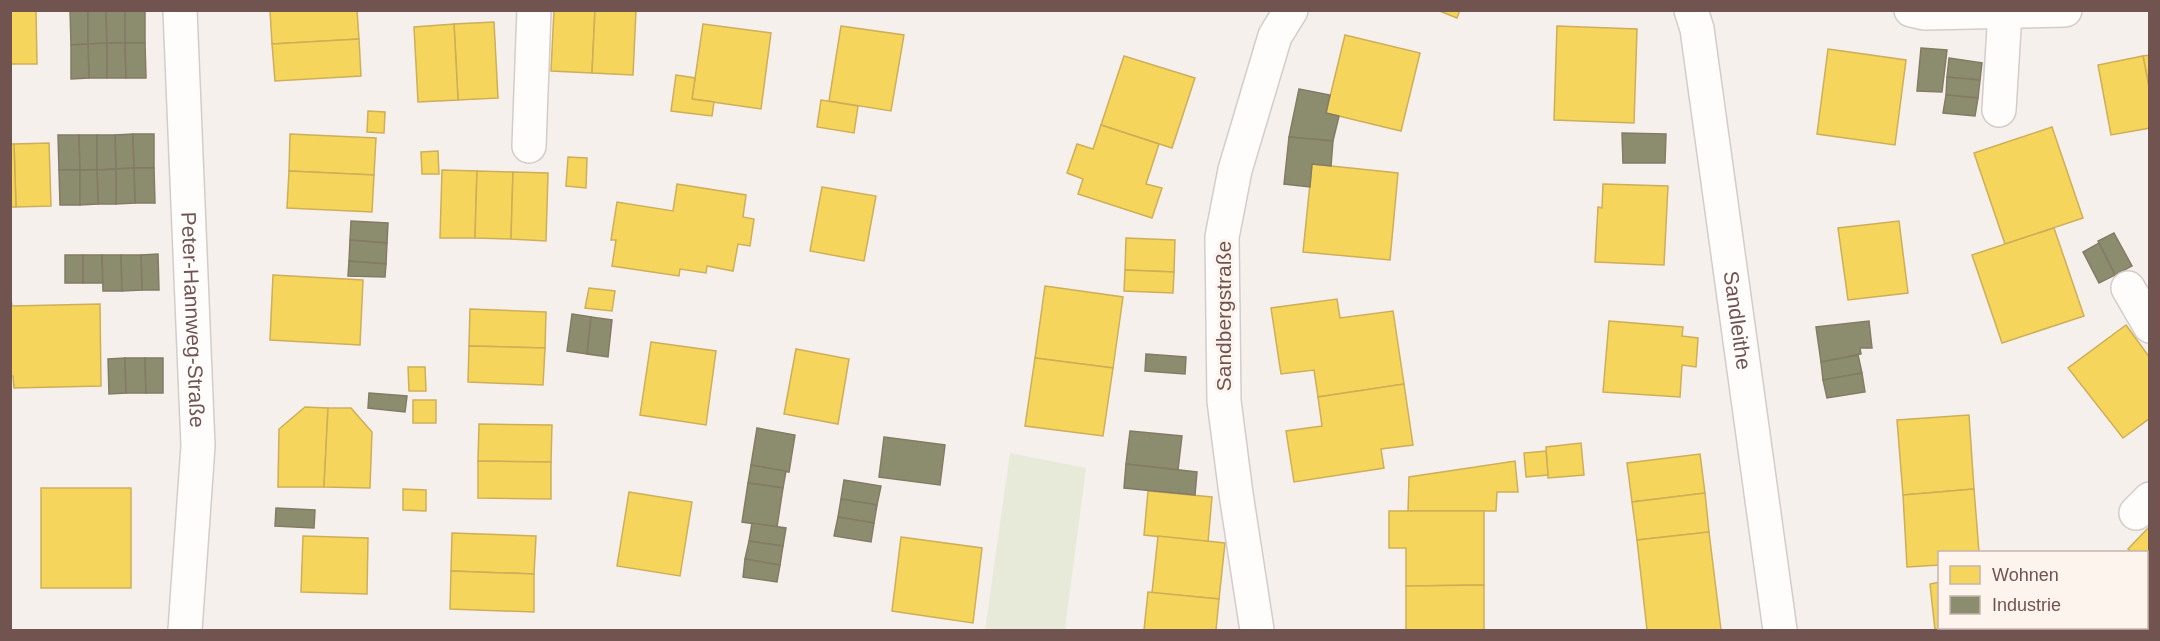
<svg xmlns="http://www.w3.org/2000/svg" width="2160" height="641" viewBox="0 0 2160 641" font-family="Helvetica,sans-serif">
<rect width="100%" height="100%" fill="#f6f0ec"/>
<polygon fill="#e7ead8" points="1010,453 1086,468 1065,630 985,630"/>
<g fill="#f6d55c" stroke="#ceae58" stroke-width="1.5">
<polygon points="10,10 36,10 37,64 10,64"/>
<polygon points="270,10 357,10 359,39 272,44"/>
<polygon points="554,10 595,10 592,73 551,71"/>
<polygon points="595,10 636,10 633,75 592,73"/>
<polygon points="1437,10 1460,10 1457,18"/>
<polygon points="494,22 498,98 458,100 454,24"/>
<polygon points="454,24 458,100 418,102 414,27"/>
<polygon points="703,24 771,33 761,109 692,99"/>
<polygon points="841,26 904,35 891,111 829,101"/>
<polygon points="1557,26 1637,29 1634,123 1554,120"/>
<polygon points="1345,35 1420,53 1401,131 1326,113"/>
<polygon points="359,39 361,76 275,81 272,44"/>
<polygon points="1828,49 1906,60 1895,145 1817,134"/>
<polygon points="2150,55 2150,92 2143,56"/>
<polygon points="1124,56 1195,78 1172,148 1101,125"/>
<polygon points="2143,56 2150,92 2150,128 2111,135 2098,65"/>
<polygon points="676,75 695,78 692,99 714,102 712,116 671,111"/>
<polygon points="821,100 858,106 854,133 817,127"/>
<polygon points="368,111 385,112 384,133 367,132"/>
<polygon points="1101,125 1159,144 1146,184 1162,188 1152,218 1078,194 1083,179 1067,173 1077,144 1093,149"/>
<polygon points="2052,127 2083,218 2005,244 1974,153"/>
<polygon points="290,134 376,138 374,175 289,171"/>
<polygon points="49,143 51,206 16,207 14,144"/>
<polygon points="10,144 14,144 16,207 10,207"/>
<polygon points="438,151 439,174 422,174 421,152"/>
<polygon points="568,157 587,158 586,188 566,186"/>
<polygon points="1312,164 1398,173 1390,260 1303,252"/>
<polygon points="442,170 477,171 475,238 440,238"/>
<polygon points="289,171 374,175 372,212 287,208"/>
<polygon points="477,171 513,172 511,239 475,238"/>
<polygon points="513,172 548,173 546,241 511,239"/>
<polygon points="677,184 746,195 743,217 754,219 750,246 738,244 733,271 707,266 706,273 680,269 679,276 612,266 616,240 611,240 617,202 673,211"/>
<polygon points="1603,184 1668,186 1664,265 1595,262 1598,207 1602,208"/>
<polygon points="822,187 876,196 864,261 810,251"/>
<polygon points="1899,221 1908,293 1848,300 1838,228"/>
<polygon points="2054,228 2084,316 2002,343 1972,255"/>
<polygon points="1126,238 1175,240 1174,272 1125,270"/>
<polygon points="1125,270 1174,272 1173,293 1124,291"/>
<polygon points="273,275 363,280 360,345 270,340"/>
<polygon points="1045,286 1123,297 1113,368 1035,358"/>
<polygon points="589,288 615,291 612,311 585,308"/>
<polygon points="10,292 12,306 100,304 101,386 14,388 13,376 10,376"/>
<polygon points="1337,299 1340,318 1393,311 1404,384 1318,397 1314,370 1281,374 1271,308"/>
<polygon points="470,309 546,312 545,348 469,346"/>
<polygon points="1609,321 1683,327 1682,336 1698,338 1696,367 1682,365 1680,397 1603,392"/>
<polygon points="2126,325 2150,358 2150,418 2123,438 2068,368"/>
<polygon points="651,342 716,351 706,425 640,415"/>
<polygon points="469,346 545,348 543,385 468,382"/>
<polygon points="796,349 849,359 838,424 784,414"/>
<polygon points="1035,358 1113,368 1103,436 1025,426"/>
<polygon points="408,367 425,367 426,391 409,391"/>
<polygon points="1404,384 1413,445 1381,449 1384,468 1294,482 1286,431 1322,426 1318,397"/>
<rect x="413" y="400" width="23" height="23"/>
<polygon points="305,407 328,408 324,487 278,487 279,429"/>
<polygon points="328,408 351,408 372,432 370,488 324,487"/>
<polygon points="1969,415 1974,489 1903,495 1897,420"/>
<polygon points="479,424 552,425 551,462 478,461"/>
<polygon points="1581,443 1584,475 1548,478 1546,447"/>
<polygon points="1546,451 1548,475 1526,477 1524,453"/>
<polygon points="1700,454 1705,493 1632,502 1627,463"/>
<polygon points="478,461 551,462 551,499 478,498"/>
<polygon points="1515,461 1518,492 1497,492 1496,511 1408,511 1409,477"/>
<rect x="41" y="488" width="90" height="100"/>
<polygon points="403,489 426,490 426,511 403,510"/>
<polygon points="1974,489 1979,552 1940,552 1940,565 1907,567 1903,495"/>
<polygon points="1148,491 1212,497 1208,542 1144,535"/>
<polygon points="629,492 692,502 680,576 617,566"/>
<polygon points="1705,493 1709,532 1637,540 1632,502"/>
<polygon points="1389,511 1484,511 1484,585 1406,586 1406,548 1389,548"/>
<polygon points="2150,526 2150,569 2146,566 2146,552 2132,552 2128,549"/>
<polygon points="1709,532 1721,630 1647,630 1637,540"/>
<polygon points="452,533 536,536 534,574 451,571"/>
<polygon points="303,536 368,538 367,594 301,592"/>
<polygon points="1158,536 1225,543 1219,599 1152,593"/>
<polygon points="901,537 982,548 973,623 892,611"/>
<polygon points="2146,566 2150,569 2150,625 2144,630 2097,630 2094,628 2146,628"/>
<polygon points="451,571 534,574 534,612 450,609"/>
<polygon points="1940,582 1940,628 1965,628 1935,630 1930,584"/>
<polygon points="1484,585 1484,630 1406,630 1406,586"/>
<polygon points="1148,592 1219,599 1216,630 1144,630"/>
</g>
<g fill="#8c8c6e" stroke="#847b65" stroke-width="1.5">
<polygon points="70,10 88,10 88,44 71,45"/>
<polygon points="88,10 106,10 107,43 88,44"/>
<polygon points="106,10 125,10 125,43 107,43"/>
<rect x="125" y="10" width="20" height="33"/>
<polygon points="107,43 107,78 89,78 88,44"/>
<polygon points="107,43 125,43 126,78 107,78"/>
<polygon points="125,43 145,43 146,78 126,78"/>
<polygon points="88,44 89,78 71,79 71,45"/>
<polygon points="1921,48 1947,50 1942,92 1917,91"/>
<polygon points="1949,58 1982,63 1980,80 1947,77"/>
<polygon points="1947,77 1980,80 1978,98 1946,95"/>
<polygon points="1299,89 1330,95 1326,113 1339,116 1333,141 1289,137"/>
<polygon points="1946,95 1978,98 1975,116 1943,113"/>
<polygon points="1622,133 1666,134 1665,163 1623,163"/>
<polygon points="133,134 134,168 116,169 115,135"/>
<polygon points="133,134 154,134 154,168 134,168"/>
<polygon points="58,135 79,135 80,170 59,170"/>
<polygon points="79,135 97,135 97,170 80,170"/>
<polygon points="97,135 115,135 116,169 97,170"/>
<polygon points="1289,137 1333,141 1331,166 1312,164 1310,187 1284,184"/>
<polygon points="134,168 154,168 155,203 135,203"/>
<polygon points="134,168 135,203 116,204 116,169"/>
<polygon points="116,169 116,204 98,204 97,170"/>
<polygon points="59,170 80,170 80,205 60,205"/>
<polygon points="80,170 97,170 98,204 80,205"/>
<polygon points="351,221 388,223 387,243 350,240"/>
<polygon points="2114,233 2132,266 2115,275 2098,241"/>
<polygon points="350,240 387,243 386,264 349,261"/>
<polygon points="2099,243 2115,275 2099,283 2083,252"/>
<polygon points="158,254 159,290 142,290 141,255"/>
<rect x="65" y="255" width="18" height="28"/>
<polygon points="83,255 102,255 103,283 83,283"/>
<polygon points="102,255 121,255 122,291 103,291"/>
<polygon points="121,255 141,255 142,290 122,291"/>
<polygon points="349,261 386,264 385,277 348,276"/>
<polygon points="572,314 591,317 587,354 567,351"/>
<polygon points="591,317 612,320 608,357 587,354"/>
<polygon points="1869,321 1872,348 1860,348 1861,354 1821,362 1816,327"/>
<polygon points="1146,354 1186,357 1185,374 1145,371"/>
<polygon points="1858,355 1862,373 1823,380 1821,362"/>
<polygon points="125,358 126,393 109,394 108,359"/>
<polygon points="125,358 145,358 146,393 126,393"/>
<polygon points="145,358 163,358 163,393 146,393"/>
<polygon points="1862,373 1865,392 1827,398 1823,380"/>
<polygon points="369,393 407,396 405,412 368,408"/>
<polygon points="757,428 795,435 789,472 751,465"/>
<polygon points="1130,431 1182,436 1178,470 1126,464"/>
<polygon points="884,437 945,445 940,485 879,477"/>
<polygon points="1126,464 1197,472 1195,495 1124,488"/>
<polygon points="751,465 786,471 783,488 748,483"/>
<polygon points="844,480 881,486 877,505 841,499"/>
<polygon points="748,483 783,488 777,527 742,522"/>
<polygon points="841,499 877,505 874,523 838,517"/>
<polygon points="276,508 315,510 314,528 275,526"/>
<polygon points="838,517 874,523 871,542 834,536"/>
<polygon points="752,523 786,528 783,546 749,541"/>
<polygon points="749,541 783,546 780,565 745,559"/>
<polygon points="745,559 780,565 777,582 743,577"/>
</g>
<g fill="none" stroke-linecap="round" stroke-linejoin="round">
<defs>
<g id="minor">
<path id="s1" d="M 180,10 L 198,446 L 185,630"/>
<path id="s2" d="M 1691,10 L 1697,29 L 1780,630"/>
<polyline points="1911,10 1924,13 2065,10"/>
<polyline points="1999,110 2005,12"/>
<polyline points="529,146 534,10"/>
<polyline points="2128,288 2150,326"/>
<polyline points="2136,513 2150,499"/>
<polyline points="1257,630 1236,494 1224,401 1222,237 1235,170 1275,36 1291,10"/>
</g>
</defs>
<use href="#minor" stroke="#d4ccc9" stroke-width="36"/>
<use href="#minor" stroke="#fefdfc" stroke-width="33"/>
</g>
<g text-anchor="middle" stroke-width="6" stroke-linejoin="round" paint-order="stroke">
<g font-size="21" fill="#71544f" stroke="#fdf4ee">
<text transform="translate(1224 316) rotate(-90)" y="7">Sandbergstraße</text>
<text dy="7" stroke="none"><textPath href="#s2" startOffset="314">Sandleithe</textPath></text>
<text dy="7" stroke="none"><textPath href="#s1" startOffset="310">Peter-Hannweg-Straße</textPath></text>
</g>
</g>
<rect width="2160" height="641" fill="none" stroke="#71544f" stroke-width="24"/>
<rect x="1938" y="551" width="210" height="78" fill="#fdf4ee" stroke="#c5b4ae" stroke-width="1.5"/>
<rect x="1950" y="566" width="30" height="18" fill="#f6d55c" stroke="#c5b4ae" stroke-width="1.5"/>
<text x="1992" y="581" font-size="18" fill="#71544f">Wohnen</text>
<rect x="1950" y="596" width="30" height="18" fill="#8c8c6e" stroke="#c5b4ae" stroke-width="1.5"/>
<text x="1992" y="611" font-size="18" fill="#71544f">Industrie</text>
</svg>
